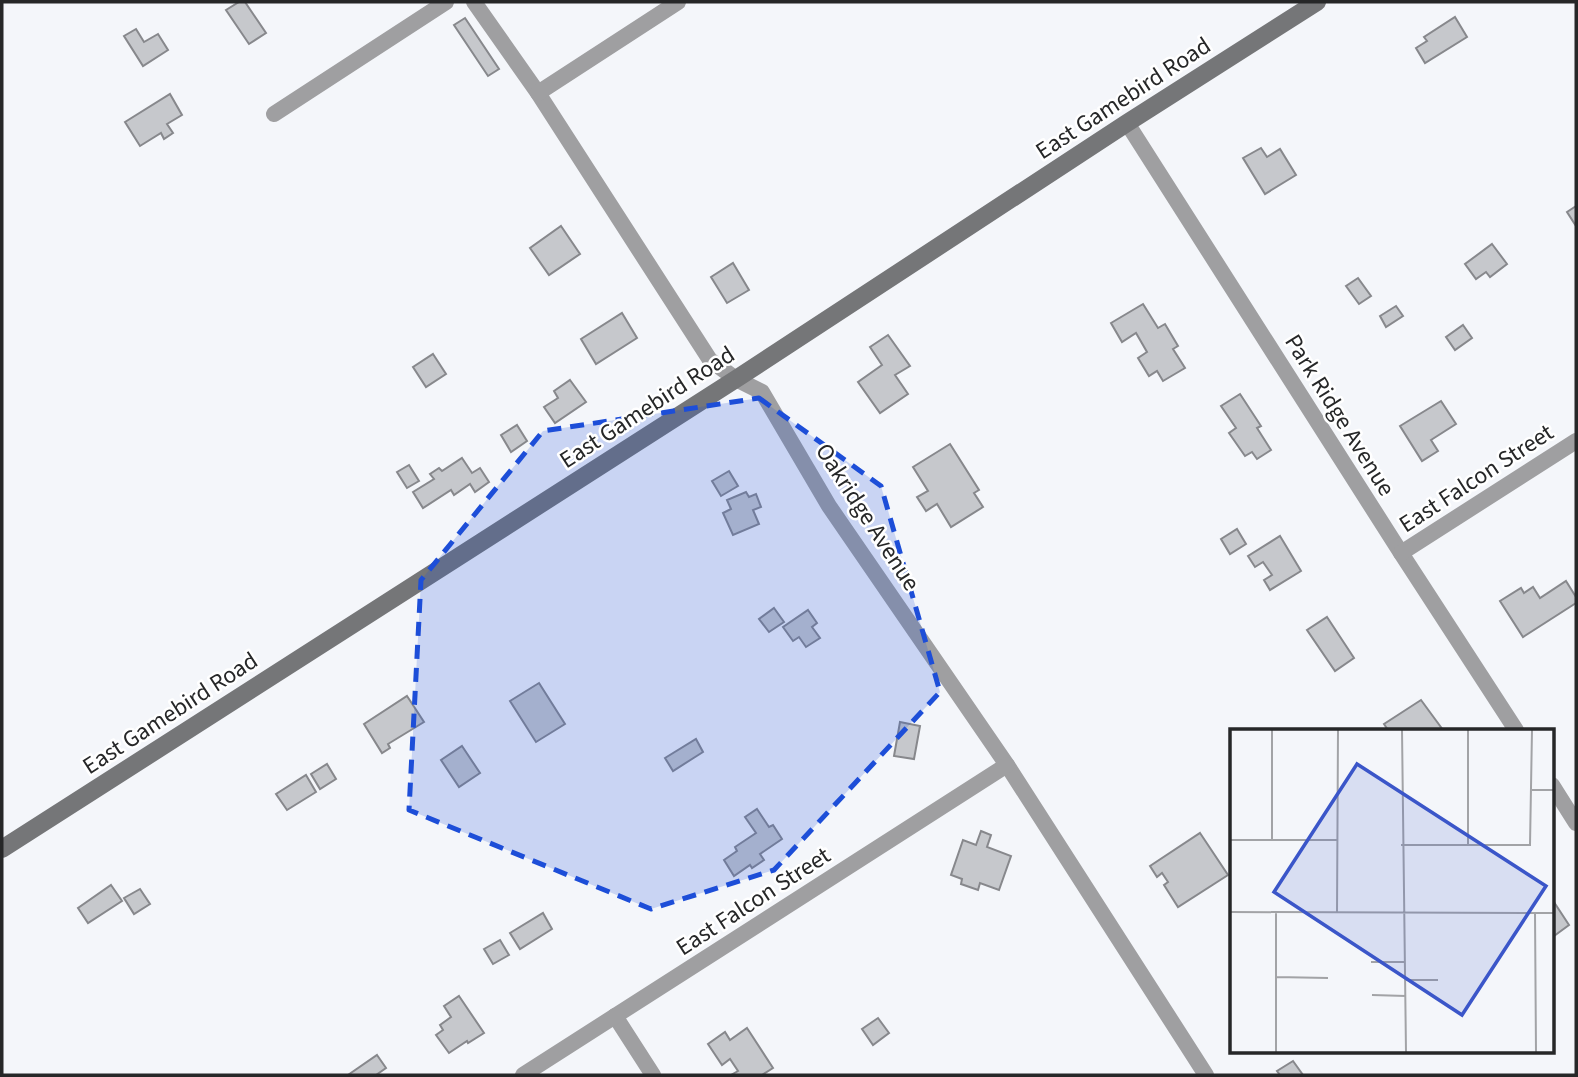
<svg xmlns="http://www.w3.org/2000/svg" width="1578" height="1077" viewBox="0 0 1578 1077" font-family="'Source Sans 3',sans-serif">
<rect width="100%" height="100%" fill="#f4f6fa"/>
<g fill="#c6c8cc" stroke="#87888c" stroke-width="2">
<polygon points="239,2 245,2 266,33 249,44 226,10"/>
<polygon points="1455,17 1467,37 1425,63 1416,48 1427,41 1424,37"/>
<polygon points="465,18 499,69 488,76 454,25"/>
<polygon points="136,29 144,42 158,34 168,50 143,66 124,36"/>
<polygon points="170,94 182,115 167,124 173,133 164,139 161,133 140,146 125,122"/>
<polygon points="1261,148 1267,157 1280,149 1296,175 1265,194 1243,158"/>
<polygon points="1576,206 1576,226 1567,212"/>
<polygon points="561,226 580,254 549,275 530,248"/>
<polygon points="1492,244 1507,264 1490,277 1486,272 1476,279 1465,264"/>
<polygon points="733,263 749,290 727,303 711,277"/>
<polygon points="1358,278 1371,296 1359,304 1346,286"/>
<polygon points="1143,304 1158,328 1165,324 1178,346 1173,349 1185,368 1163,381 1157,371 1149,376 1138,358 1147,352 1136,333 1122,342 1111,323"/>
<polygon points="1396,306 1403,316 1386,327 1380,316"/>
<polygon points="622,313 637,338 596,364 581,339"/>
<polygon points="1463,325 1472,338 1455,350 1446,337"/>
<polygon points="888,335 910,366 895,375 908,394 880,413 858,382 882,365 870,347"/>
<polygon points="433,354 446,374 426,387 413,367"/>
<polygon points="570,380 586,402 555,423 544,407 558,398 554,391"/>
<polygon points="1240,394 1261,426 1257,428 1271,450 1257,459 1252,452 1245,456 1229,433 1236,428 1221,406"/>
<polygon points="1441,401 1456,424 1431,440 1438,451 1422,461 1400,426"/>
<polygon points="517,425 527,441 511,452 501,435"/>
<polygon points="950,444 979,490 974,493 983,507 951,527 937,504 926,511 917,497 928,491 913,467"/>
<polygon points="462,458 472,473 480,468 489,482 475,492 470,484 454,495 451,490 423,508 413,492 434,479 430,474 439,468 442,471"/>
<polygon points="409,465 419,481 407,488 397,472"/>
<polygon points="729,471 738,486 721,496 712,481"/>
<polygon points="746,492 749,497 756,494 761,507 753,510 759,524 733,535 723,513 731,509 727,500"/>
<polygon points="1237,529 1246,544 1230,554 1221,539"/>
<polygon points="1280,536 1301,571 1270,590 1264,580 1272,575 1263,562 1255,567 1248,556"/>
<polygon points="1566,581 1576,597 1576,603 1523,637 1500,601 1521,588 1524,593 1533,587 1540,598"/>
<polygon points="774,608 784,622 769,632 759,619"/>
<polygon points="808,610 817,623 812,627 820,638 806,647 799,637 793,641 783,627"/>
<polygon points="1327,617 1354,658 1335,671 1307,630"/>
<polygon points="539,683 565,724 536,742 510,701"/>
<polygon points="407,696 424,722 388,744 390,748 382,753 364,724"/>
<polygon points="1421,700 1443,730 1388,730 1384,724"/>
<polygon points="900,722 920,726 914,759 894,756"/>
<polygon points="696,739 703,752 673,771 665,758"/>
<polygon points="462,746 480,773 459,787 441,760"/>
<polygon points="327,764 336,779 320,789 311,774"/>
<polygon points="306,775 316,792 287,810 276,794"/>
<polygon points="757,809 769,827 773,825 782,839 760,854 764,860 752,868 750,865 734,876 724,860 737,851 735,847 756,833 745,817"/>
<polygon points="981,831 991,835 987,847 1011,856 999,890 980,883 978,890 961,884 962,879 951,875 963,840 976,845"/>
<polygon points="1200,833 1228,875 1178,907 1164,885 1168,882 1162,873 1157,877 1150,866"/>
<polygon points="111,885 122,901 88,923 78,908"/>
<polygon points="140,889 150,904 134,914 124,898"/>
<polygon points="1552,899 1569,925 1554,936 1552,932"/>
<polygon points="543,913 552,929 520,949 510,933"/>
<polygon points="500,940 509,955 493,964 484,949"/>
<polygon points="459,996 484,1033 468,1043 467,1041 449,1053 436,1035 443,1030 440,1025 451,1017 444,1006"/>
<polygon points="878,1018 889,1033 873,1045 862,1029"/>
<polygon points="747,1028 773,1068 762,1075 731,1075 738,1071 730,1059 722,1065 708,1044 725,1032 730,1040"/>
<polygon points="377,1055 386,1068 376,1075 348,1075"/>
<polygon points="1293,1061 1303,1075 1280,1075 1277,1071"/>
</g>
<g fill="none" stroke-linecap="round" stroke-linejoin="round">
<g stroke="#9f9fa1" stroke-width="16">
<polyline points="474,2 538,93 710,360 736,379 762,392 829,506 1007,765 1206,1075"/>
<polyline points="538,93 678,2"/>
<polyline points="274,114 446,2"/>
<polyline points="1127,123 1401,553 1516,730"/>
<polyline points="1401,553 1576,441"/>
<polyline points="1552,785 1576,823"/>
<polyline points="615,1016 653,1075"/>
<polyline points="523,1075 1007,765"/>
</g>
<polyline stroke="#757678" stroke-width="18" points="2,849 736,379 1127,123 1317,2"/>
</g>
<path fill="#1d4ed8" fill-opacity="0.2" stroke="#1d4ed8" stroke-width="5" stroke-dasharray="14 9" stroke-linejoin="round" d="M 759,398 L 881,486 L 940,692 L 774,870 L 651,909 L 409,810 L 421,580 L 543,431 Z"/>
<g text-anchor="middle" stroke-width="5" stroke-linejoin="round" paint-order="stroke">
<g font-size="24" fill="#262728" stroke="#fff">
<text transform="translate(1123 98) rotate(-33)" y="8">East Gamebird Road</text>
<text transform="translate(647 407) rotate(-33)" y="8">East Gamebird Road</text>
<text transform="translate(1340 415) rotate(58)" y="8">Park Ridge Avenue</text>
<text transform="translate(1476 478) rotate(-33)" y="8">East Falcon Street</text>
<text transform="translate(868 517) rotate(57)" y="8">Oakridge Avenue</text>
<text transform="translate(170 713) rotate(-33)" y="8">East Gamebird Road</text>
<text transform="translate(753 901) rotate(-33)" y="8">East Falcon Street</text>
</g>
</g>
<g transform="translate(1230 729)">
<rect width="324" height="324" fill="#f4f6fa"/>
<path fill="none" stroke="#a2a3a6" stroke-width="2" d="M 42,1 L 42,111M 172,1 L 176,323M 238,1 L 238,117M 302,61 L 324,61M 0,111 L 108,111M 171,116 L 300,116 L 302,1M 0,183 L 324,184M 107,184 L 108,1M 305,184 L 306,323M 141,233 L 175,233M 46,248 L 98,249M 176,251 L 208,251M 142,266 L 176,267M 46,323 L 46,183"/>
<path fill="#3b56c9" fill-opacity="0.15" stroke="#3b56c9" stroke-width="3.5" d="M 127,35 L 316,157 L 232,286 L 44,163 Z"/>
<rect width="324" height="324" fill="none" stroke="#262728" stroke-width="3.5"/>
</g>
<rect width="1578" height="1077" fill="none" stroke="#262728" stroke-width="7"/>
</svg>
